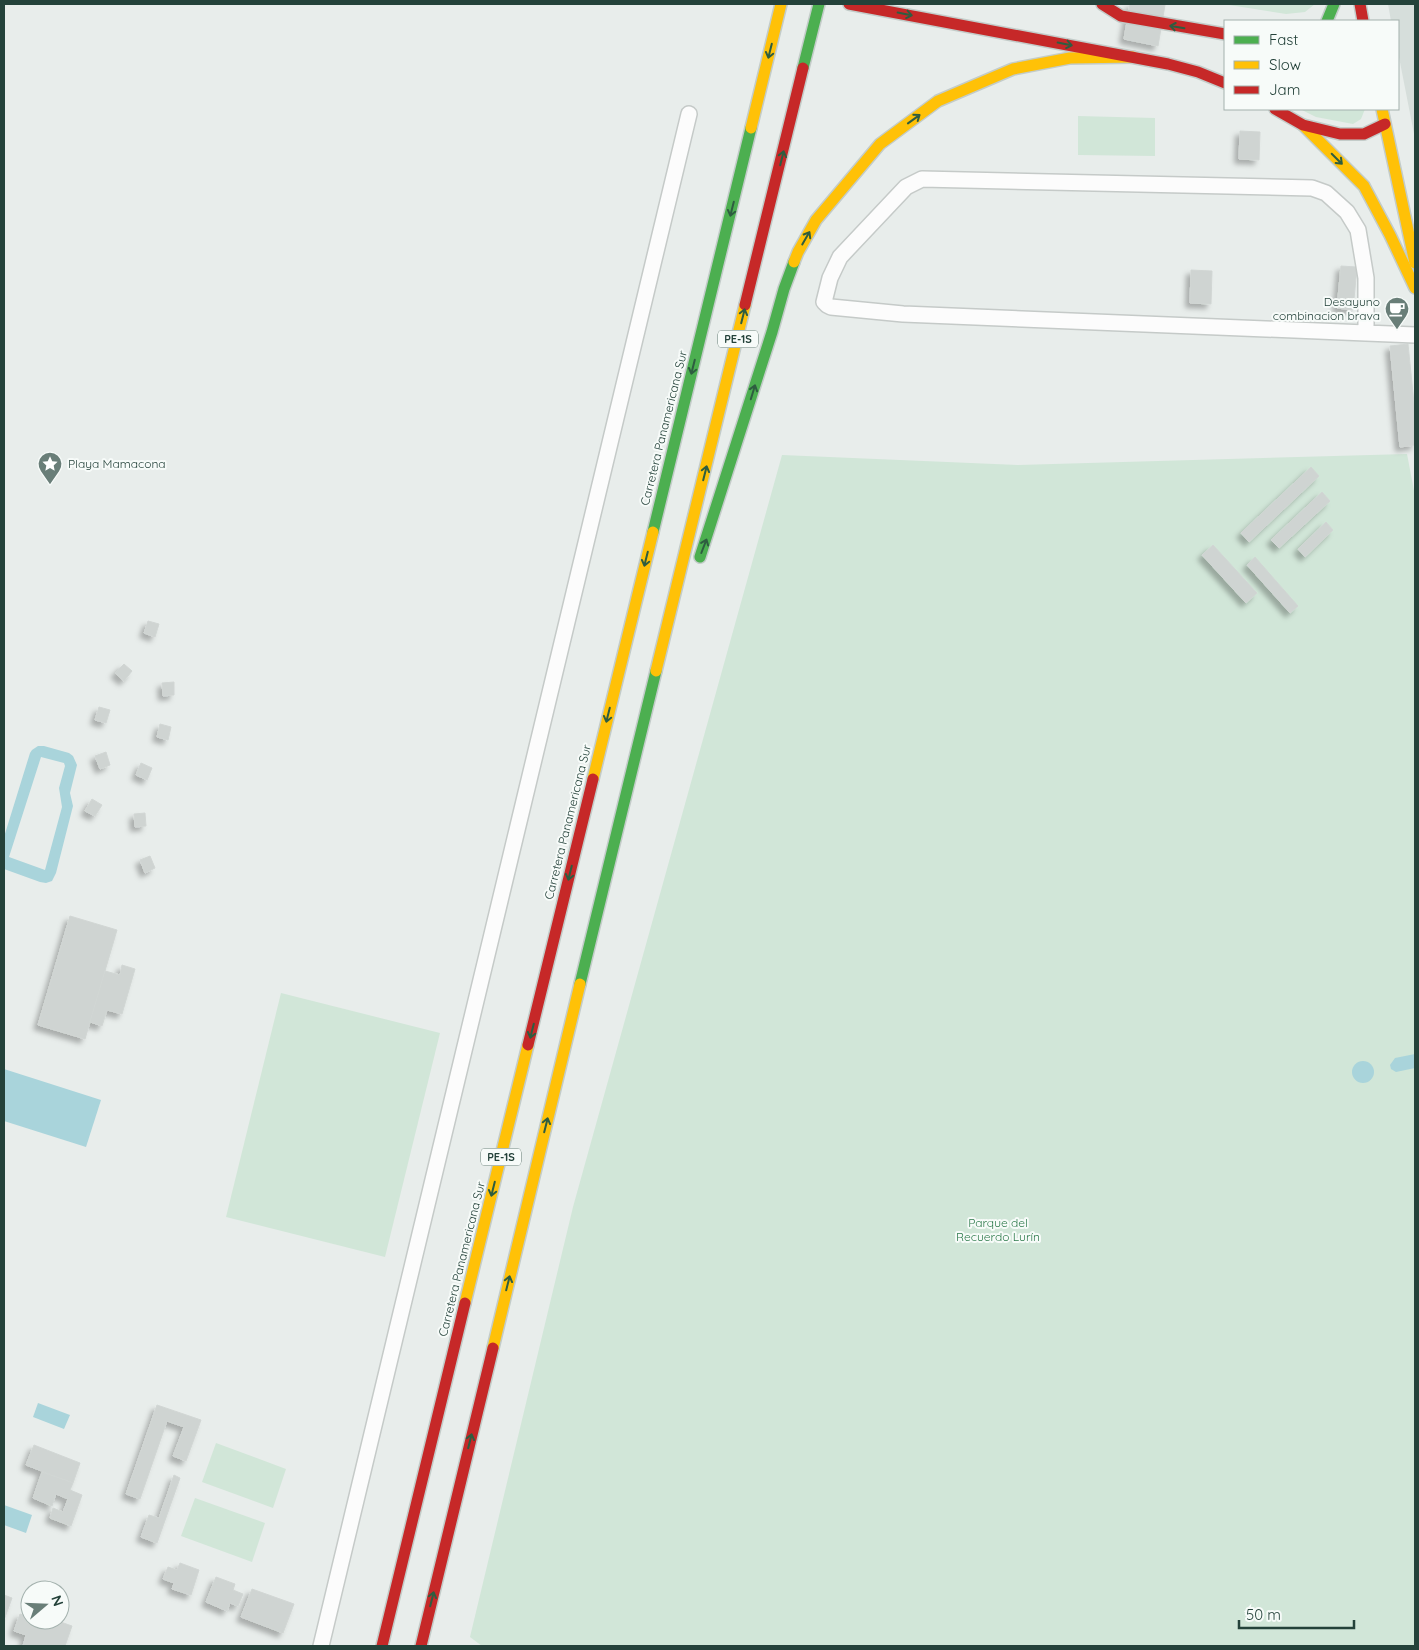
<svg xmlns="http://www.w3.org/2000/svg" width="1419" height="1650" viewBox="0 0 1419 1650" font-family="Quicksand,sans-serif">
<defs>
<filter id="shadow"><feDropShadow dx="-4.5" dy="4.5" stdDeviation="2.5" flood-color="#0004"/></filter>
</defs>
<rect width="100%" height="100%" fill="#e8edeb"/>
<polygon fill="#d6dedb" points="1388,4 1415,4 1415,139 1398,52 1398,21 1391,21"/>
<g fill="#d1e6d8">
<polygon points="1223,4 1315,4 1305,12 1286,14"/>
<polygon points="1300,109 1365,109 1361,119 1353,124 1316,117"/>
<polygon points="1078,116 1155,118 1155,156 1078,155"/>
<polygon points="1407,454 1415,496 1415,1646 482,1646 470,1637 573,1207 782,455 1018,465"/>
<polygon points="281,993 440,1033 385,1257 226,1217"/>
<polygon points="216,1443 286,1469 273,1508 202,1482"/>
<polygon points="195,1498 265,1523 252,1562 181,1536"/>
</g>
<g fill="#a9d4db" fill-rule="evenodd">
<path d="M 38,746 L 44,746 L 69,753 L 73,756 L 77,765 L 70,793 L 73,806 L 56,873 L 52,881 L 46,883 L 40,882 L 4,869 L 4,837 L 30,753 L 32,750 ZM 41,757 L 64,763 L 65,766 L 59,788 L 62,807 L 45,870 L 9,857 Z"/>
<polygon points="1415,1054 1415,1068 1396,1072 1391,1069 1390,1065 1395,1058"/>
<circle cx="1363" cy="1072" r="11"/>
<polygon points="4,1069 101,1100 86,1147 4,1121"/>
<polygon points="38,1403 70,1415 64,1429 33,1417"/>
<polygon points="4,1505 32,1515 26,1533 4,1525"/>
</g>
<g fill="#cfd4d2" stroke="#d1d6d4" filter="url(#shadow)">
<polygon points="1130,4 1165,5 1158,46 1124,39"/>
<polygon points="1240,131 1260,132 1259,160 1239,159"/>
<polygon points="1341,266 1357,267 1353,310 1337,308"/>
<polygon points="1191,270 1212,271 1211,304 1190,303"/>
<polygon points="1408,344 1415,413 1415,445 1400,447 1390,346"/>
<polygon points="1311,467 1319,476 1249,542 1241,533"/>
<polygon points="1322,492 1330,501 1279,548 1271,540"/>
<polygon points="1326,522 1333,530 1305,557 1298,549"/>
<polygon points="1213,545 1257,593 1246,603 1202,555"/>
<polygon points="1255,557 1298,606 1290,613 1247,565"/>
<polygon points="148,621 159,624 155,637 144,633"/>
<polygon points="124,664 132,671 124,681 115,673"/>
<polygon points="174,682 174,695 163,696 162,683"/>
<polygon points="99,707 110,710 106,723 95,720"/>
<polygon points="160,724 171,727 168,740 157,737"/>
<polygon points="106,752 110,765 100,769 95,756"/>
<polygon points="141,763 152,768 147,780 136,775"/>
<polygon points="92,799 102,805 95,816 85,811"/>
<polygon points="145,813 146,826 135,827 134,814"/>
<polygon points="150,856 155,868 145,873 140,860"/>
<polygon points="70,916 117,930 85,1039 38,1025"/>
<polygon points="122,965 135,969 122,1014 107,1010 102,1026 90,1022 105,971 120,975"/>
<polygon points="157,1405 201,1420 186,1461 173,1456 184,1427 167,1421 140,1499 126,1494"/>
<polygon points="34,1445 80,1463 73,1483 26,1465"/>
<polygon points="42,1472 73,1483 70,1490 82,1495 71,1526 50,1518 53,1508 63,1512 68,1499 56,1494 52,1506 33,1498"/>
<polygon points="174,1475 180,1478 157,1543 141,1537 149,1515 159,1518"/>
<polygon points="180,1563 199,1570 191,1595 172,1589 174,1583 163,1579 168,1567 177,1570"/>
<polygon points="216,1577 235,1584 233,1590 243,1594 238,1606 230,1603 227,1611 206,1602"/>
<polygon points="252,1589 294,1604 283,1633 241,1617"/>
<polygon points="4,1595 12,1598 4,1620"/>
<polygon points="20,1614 30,1617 30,1620 55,1620 72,1626 65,1646 23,1646 26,1635 14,1631"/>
</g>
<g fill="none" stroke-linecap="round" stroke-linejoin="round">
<defs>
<g id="street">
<polyline points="1366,333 1366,278 1358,230 1347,212 1326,193 1312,188 922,179 906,187 840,257 830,278 824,302 827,305 831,307 903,314 1366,333 1415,335"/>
<polyline points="321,1646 689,114"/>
</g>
<g id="fast">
<polyline points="1327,21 1334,4"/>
<polyline points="803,68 819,4"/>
<polyline points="653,532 751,128"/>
<polyline points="700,557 772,332 784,289 794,262"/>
<polyline points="580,984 656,671"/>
</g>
<g id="slow">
<polyline points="1382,109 1415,263"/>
<polyline points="1303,125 1364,186 1390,235 1415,288"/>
<polyline points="751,128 781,4"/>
<polyline points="794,262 798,252 816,220 880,144 938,101 1013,69 1070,58 1133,57"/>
<polyline points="656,671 745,305"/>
<polyline points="593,779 653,532"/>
<polyline points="465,1303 528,1045"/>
<polyline points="493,1348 580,984"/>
</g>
<g id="jam">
<polyline points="849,4 1168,64 1198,72 1225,83"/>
<polyline points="1102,4 1121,16 1225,34"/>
<polyline points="1360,4 1363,21"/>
<polyline points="1275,109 1303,125 1340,134 1364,134 1385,124"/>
<polyline points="745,305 803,68"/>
<polyline points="528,1045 593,779"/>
<polyline points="382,1646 465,1303"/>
<polyline points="421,1646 493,1348"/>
</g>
</defs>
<use href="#street" stroke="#c5cac8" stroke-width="18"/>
<use href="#fast" stroke="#c3ccc9" stroke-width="14"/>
<use href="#slow" stroke="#c3ccc9" stroke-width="14"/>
<use href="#jam" stroke="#c3ccc9" stroke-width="14"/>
<use href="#street" stroke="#fcfcfc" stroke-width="15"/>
<use href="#fast" stroke="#4caf50" stroke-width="11"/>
<use href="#slow" stroke="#ffc107" stroke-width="11"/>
<use href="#jam" stroke="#c62828" stroke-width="11"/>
</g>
<defs><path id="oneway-shaft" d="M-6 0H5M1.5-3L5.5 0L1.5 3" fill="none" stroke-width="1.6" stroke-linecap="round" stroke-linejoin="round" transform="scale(1.25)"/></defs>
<g stroke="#2e5d40">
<use href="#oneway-shaft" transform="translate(905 14) rotate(11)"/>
<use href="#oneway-shaft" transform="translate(1177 27) rotate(-171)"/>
<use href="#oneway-shaft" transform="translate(1065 44) rotate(11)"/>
<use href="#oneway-shaft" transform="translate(770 51) rotate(104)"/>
<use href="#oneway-shaft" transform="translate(914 119) rotate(-36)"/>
<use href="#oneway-shaft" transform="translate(782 158) rotate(-76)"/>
<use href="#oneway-shaft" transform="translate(1337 159) rotate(45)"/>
<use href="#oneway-shaft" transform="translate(732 209) rotate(104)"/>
<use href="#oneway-shaft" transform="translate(806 238) rotate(-60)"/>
<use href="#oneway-shaft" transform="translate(743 316) rotate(-76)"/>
<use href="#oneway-shaft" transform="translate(693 367) rotate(104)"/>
<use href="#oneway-shaft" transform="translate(753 392) rotate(-73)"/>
<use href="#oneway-shaft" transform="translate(705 473) rotate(-76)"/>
<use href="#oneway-shaft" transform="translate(704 546) rotate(-69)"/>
<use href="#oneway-shaft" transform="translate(646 559) rotate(104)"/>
<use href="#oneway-shaft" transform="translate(608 715) rotate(104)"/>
<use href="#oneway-shaft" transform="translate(570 873) rotate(104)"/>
<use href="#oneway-shaft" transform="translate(532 1031) rotate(104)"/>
<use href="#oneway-shaft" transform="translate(546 1125) rotate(-76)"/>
<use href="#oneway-shaft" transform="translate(493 1189) rotate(104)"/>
<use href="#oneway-shaft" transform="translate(508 1283) rotate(-76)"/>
<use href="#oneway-shaft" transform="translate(470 1441) rotate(-76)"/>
<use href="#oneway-shaft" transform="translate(432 1599) rotate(-76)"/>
</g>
<defs>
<symbol id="cafe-pin" viewBox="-11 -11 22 30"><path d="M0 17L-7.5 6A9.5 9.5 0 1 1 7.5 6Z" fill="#697e78" stroke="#f7fbf9"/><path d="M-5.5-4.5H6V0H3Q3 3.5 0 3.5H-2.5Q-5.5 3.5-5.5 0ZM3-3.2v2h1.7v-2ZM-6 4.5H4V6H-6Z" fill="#fff"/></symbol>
<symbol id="sight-pin" viewBox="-11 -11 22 30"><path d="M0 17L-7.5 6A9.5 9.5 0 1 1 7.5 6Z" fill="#697e78" stroke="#f7fbf9"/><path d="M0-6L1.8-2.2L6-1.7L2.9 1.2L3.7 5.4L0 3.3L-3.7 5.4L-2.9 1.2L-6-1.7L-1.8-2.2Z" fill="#fff"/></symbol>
</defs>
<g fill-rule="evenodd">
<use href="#cafe-pin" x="1383" y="295" width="28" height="38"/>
<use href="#sight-pin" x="36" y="450" width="28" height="38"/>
</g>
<g text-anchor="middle" stroke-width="4" stroke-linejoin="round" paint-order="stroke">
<g fill="#f7fbf9" stroke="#637a73" stroke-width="1">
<rect x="718" y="330.5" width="40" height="17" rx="4"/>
<rect x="481" y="1148.5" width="40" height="17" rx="4"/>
</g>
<g font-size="11" font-weight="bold" fill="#24423a">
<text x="738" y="343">PE-1S</text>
<text x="501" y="1161">PE-1S</text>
</g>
<g font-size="12" fill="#24423a" stroke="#f7fbf9" text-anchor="end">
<text x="1380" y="306">Desayuno<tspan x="1380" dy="14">combinacion brava</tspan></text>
<text x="68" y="468" text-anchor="start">Playa Mamacona</text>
</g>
<g font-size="12" fill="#24423a" stroke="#f7fbf9">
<text transform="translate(664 428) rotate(-76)" y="4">Carretera Panamericana Sur</text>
<text transform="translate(568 822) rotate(-76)" y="4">Carretera Panamericana Sur</text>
<text transform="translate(462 1259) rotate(-76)" y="4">Carretera Panamericana Sur</text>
</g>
<g font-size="12" fill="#2d7a4b" stroke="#f7fbf9">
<text x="998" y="1227">Parque del<tspan x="998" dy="14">Recuerdo Lurín</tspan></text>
</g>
</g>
<rect width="1419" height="1650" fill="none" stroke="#24423a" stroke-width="10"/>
<rect x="1224" y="20" width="175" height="90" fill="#f7fbf9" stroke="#a3b1ad"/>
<rect x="1234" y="36" width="25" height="8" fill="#4caf50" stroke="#a3b1ad"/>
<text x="1269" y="45" font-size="15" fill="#24423a">Fast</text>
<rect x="1234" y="61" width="25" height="8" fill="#ffc107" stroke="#a3b1ad"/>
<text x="1269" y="70" font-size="15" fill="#24423a">Slow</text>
<rect x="1234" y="86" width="25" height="8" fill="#c62828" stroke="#a3b1ad"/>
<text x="1269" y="95" font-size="15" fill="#24423a">Jam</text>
<g transform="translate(45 1605) rotate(71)"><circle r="24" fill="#f7fbf9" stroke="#a3b1ad"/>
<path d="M0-4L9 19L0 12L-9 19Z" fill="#697e78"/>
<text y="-8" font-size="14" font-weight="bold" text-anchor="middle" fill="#24423a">N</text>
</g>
<path d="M1239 1620v8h115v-8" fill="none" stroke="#24423a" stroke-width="2.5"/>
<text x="1246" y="1620" font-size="15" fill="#24423a" stroke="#f7fbf9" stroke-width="4" paint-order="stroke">50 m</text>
</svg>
